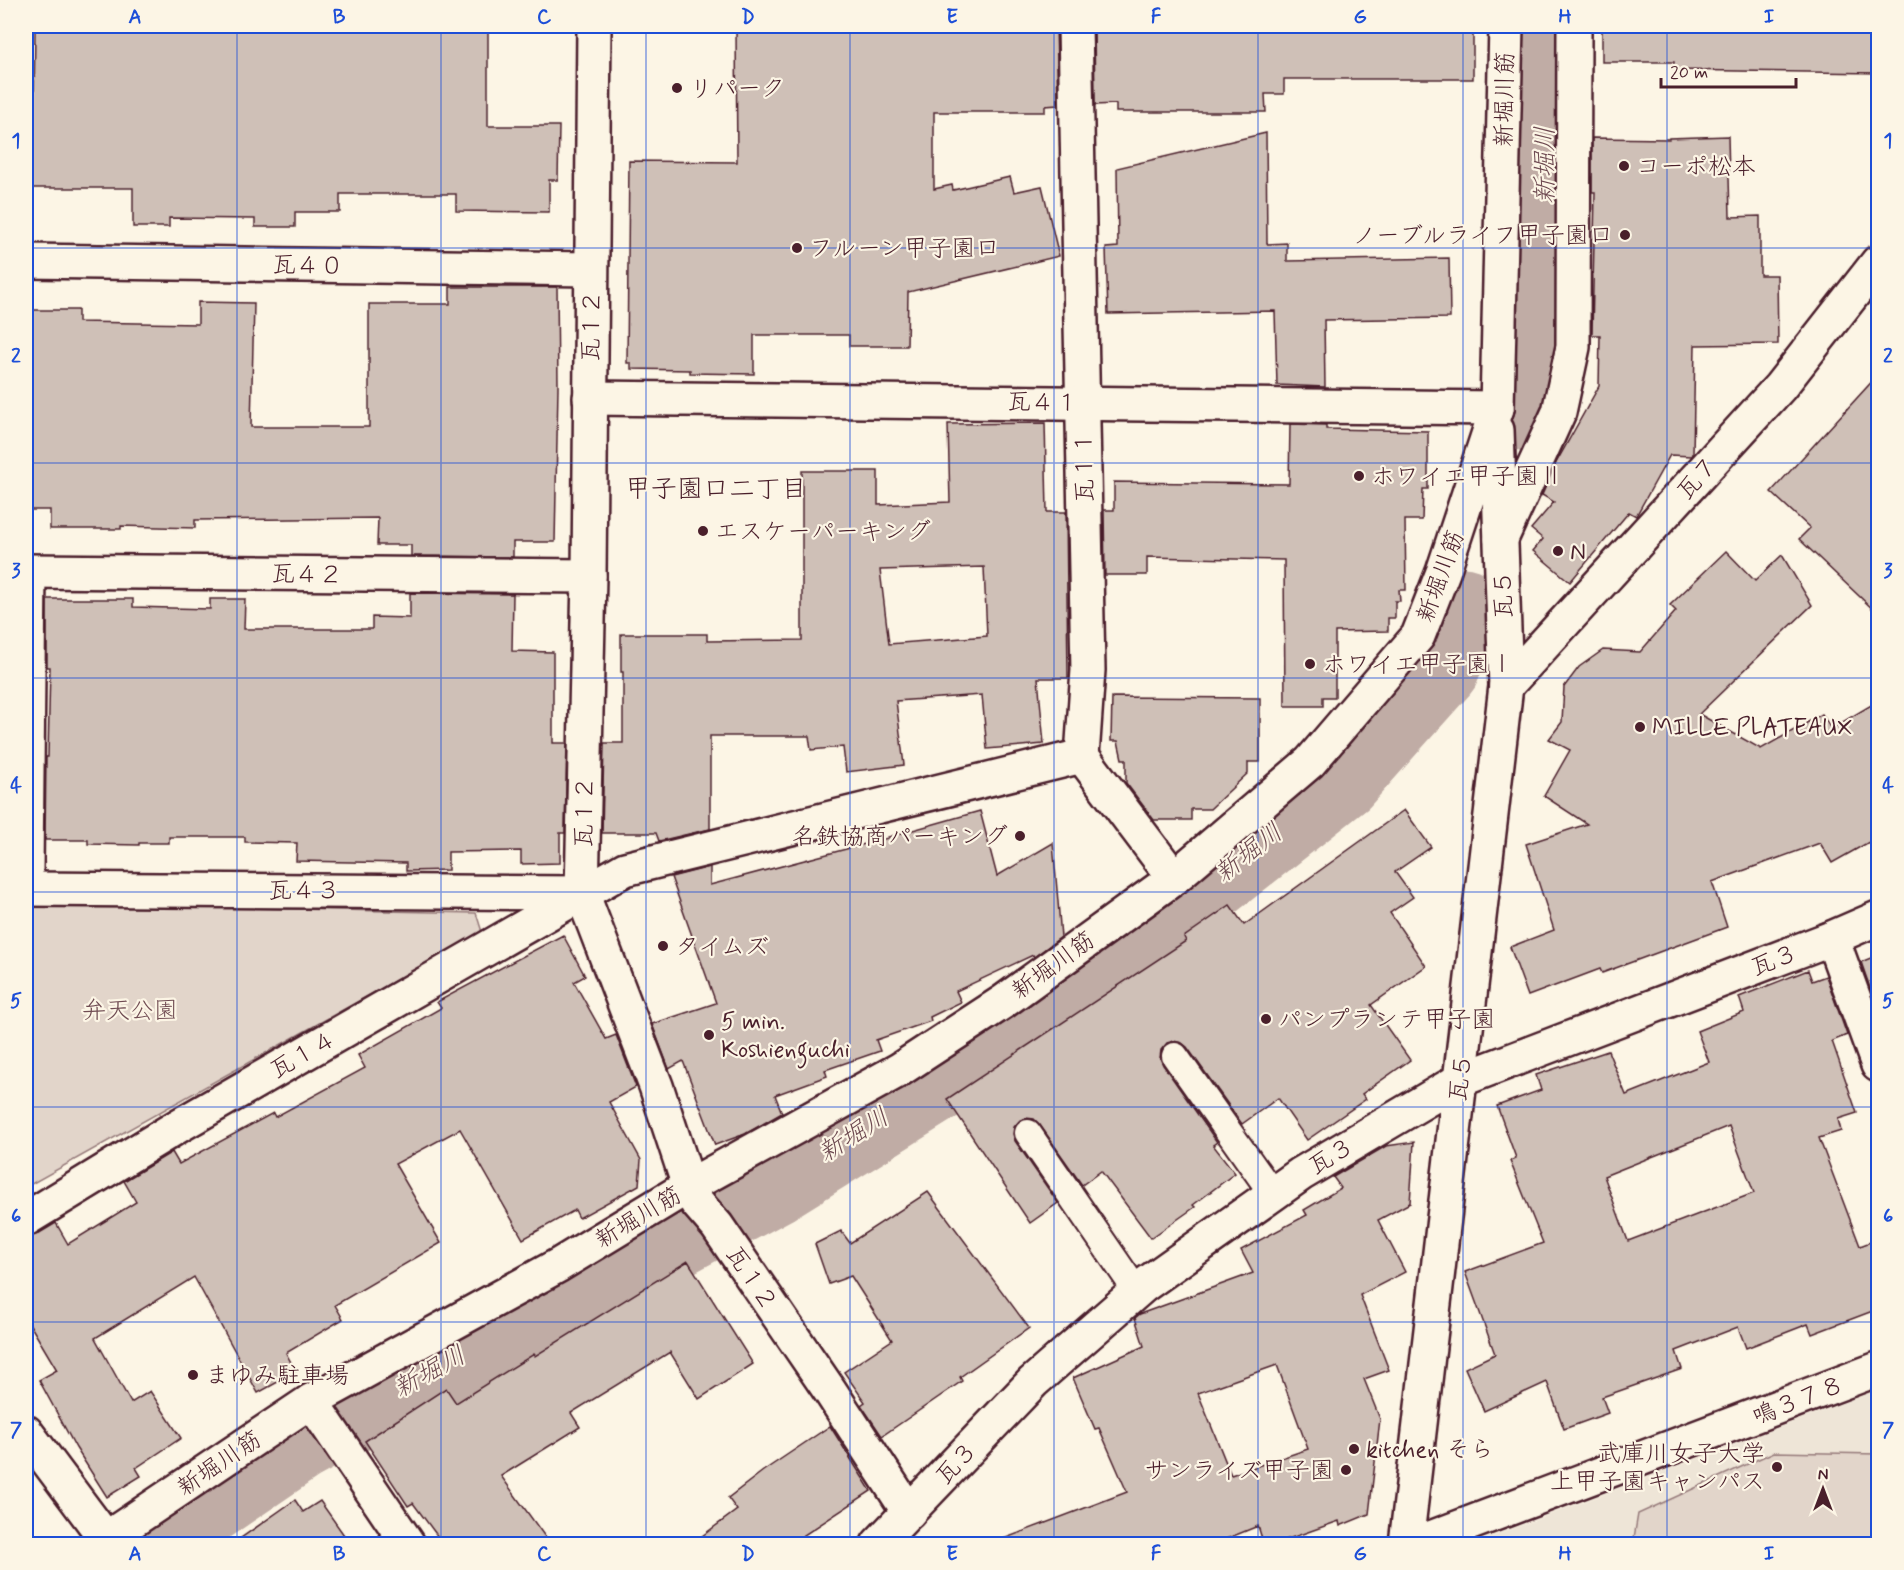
<svg xmlns="http://www.w3.org/2000/svg" width="1904" height="1570" viewBox="0 0 1904 1570" font-family="Mynerve,'Klee One',sans-serif">
<rect width="100%" height="100%" fill="#fcf5e5"/>
<filter id="ink" filterUnits="userSpaceOnUse"><feTurbulence type="fractalNoise" baseFrequency=".0167" numOctaves="2"/><feDisplacementMap in="SourceGraphic" scale="12" xChannelSelector="R" yChannelSelector="G"/><feConvolveMatrix kernelMatrix="1 2 1 2 8 2 1 2 1" color-interpolation-filters="sRGB"/></filter>
<g filter="url(#ink)">
<polygon fill="#eee5d7" points="1878,1390 1878,1544 1472,1544"/>
<g fill="#e2d5ca" stroke="#967a7a" stroke-width="1.5">
<polygon points="26,903 476,913 482,932 26,1187"/>
<polygon points="1774,1452 1878,1454 1878,1544 1633,1544 1638,1514"/>
</g>
<g fill="none" stroke-linecap="round" stroke-linejoin="round">
<g stroke="#c0aca5" stroke-width="81">
<polyline points="1531,412 1545,310 1544,26"/>
<polyline points="148,1544 296,1443 773,1184 1025,1027 1340,779 1440,667 1464,608"/>
</g>
</g>
<g fill="#cfc0b7" stroke="#4a1f2b" stroke-width="1.5" fill-rule="evenodd">
<polygon points="35,26 488,26 488,126 559,126 558,180 549,180 549,212 456,211 456,194 340,194 340,212 295,212 295,227 255,227 255,219 169,218 169,227 133,227 133,188 26,188 26,111 34,112"/>
<polygon points="736,26 1056,26 1058,105 1045,106 1045,112 934,112 934,189 952,185 953,190 1010,177 1014,192 1042,186 1059,256 908,292 907,346 849,346 849,335 754,335 754,374 690,373 690,370 631,369 631,363 627,363 629,161 737,162"/>
<polygon points="1094,26 1473,26 1473,79 1284,79 1284,94 1265,94 1266,112 1116,112 1116,104 1095,105"/>
<polygon points="1602,26 1878,26 1878,73 1674,70 1674,62 1602,62"/>
<polygon points="1266,133 1267,244 1287,243 1287,261 1449,258 1450,318 1324,320 1325,387 1277,385 1275,311 1108,314 1106,248 1118,247 1117,168"/>
<polygon points="1728,136 1730,217 1760,216 1760,275 1777,275 1778,344 1695,345 1693,454 1692,456 1670,455 1636,516 1629,512 1570,582 1533,551 1543,539 1531,529 1554,502 1542,495 1556,463 1599,386 1600,335 1592,335 1595,192 1592,192 1592,138 1669,139 1669,138"/>
<polygon points="450,287 557,287 558,387 555,542 513,542 513,557 411,556 411,545 377,545 378,518 195,520 195,528 121,526 121,529 50,529 50,510 26,510 26,310 78,310 78,322 198,324 198,302 254,303 251,427 369,427 369,304 450,304"/>
<polygon points="1878,375 1878,614 1799,539 1810,528 1771,492"/>
<path d="M 1045,423 L 1047,512 L 1066,512 L 1068,678 L 1038,678 L 1044,744 L 987,749 L 982,695 L 896,701 L 904,765 L 846,772 L 843,747 L 811,750 L 809,736 L 710,736 L 710,829 L 659,841 L 656,833 L 602,833 L 604,743 L 623,743 L 623,672 L 621,672 L 621,634 L 707,634 L 707,641 L 802,640 L 802,471 L 878,471 L 878,505 L 950,502 L 948,424 ZM 984,567 L 987,636 L 889,644 L 880,570 Z"/>
<polygon points="1290,424 1326,425 1326,429 1428,431 1428,489 1423,489 1422,520 1405,520 1406,590 1399,590 1400,601 1395,601 1395,618 1388,618 1388,631 1335,632 1335,697 1323,697 1323,706 1285,706 1284,560 1147,557 1147,575 1105,575 1104,510 1114,510 1114,482 1289,484"/>
<polygon points="1726,551 1755,581 1782,555 1812,605 1699,714 1761,749 1822,714 1831,729 1878,701 1878,837 1832,863 1820,843 1712,882 1727,927 1602,973 1600,969 1528,996 1510,947 1554,930 1526,844 1587,824 1544,796 1570,750 1549,739 1562,722 1564,687 1579,667 1603,650 1640,652 1676,611 1670,605"/>
<polygon points="410,593 513,594 512,651 553,652 553,743 567,743 565,833 560,833 560,863 521,864 521,851 448,852 448,870 406,871 406,863 296,861 297,843 245,842 245,837 169,837 169,843 139,843 139,845 88,844 88,840 45,840 46,757 48,757 50,667 47,667 47,599 133,599 133,607 210,609 210,599 245,599 244,629 372,629 372,617 410,618"/>
<polygon points="1112,697 1260,698 1260,762 1248,762 1248,773 1210,809 1191,809 1191,820 1154,820 1126,783 1126,759 1122,759 1118,741 1111,741"/>
<polygon points="1404,810 1431,847 1395,872 1413,897 1390,913 1426,966 1371,1005 1410,1060 1362,1094 1366,1099 1307,1140 1278,1098 1242,1124 1187,1047 1182,1043 1174,1041 1167,1043 1161,1050 1160,1058 1163,1065 1217,1142 1213,1145 1235,1173 1193,1205 1195,1207 1151,1238 1101,1171 1082,1185 1040,1125 1034,1119 1026,1118 1019,1121 1014,1127 1013,1134 1015,1141 1058,1203 1030,1223 947,1099 1186,941 1184,937 1230,905 1244,925"/>
<polygon points="980,811 997,876 1053,843 1061,937 1034,957 1033,955 956,991 961,1002 930,1017 931,1021 876,1040 880,1051 825,1070 827,1076 775,1095 782,1113 745,1134 715,1145 683,1061 669,1069 652,1024 716,1003 671,877 710,867 710,885 888,838 888,837"/>
<polygon points="563,935 585,976 574,982 606,1039 616,1035 636,1087 609,1102 641,1160 639,1185 579,1218 575,1210 523,1239 460,1129 395,1164 441,1243 335,1305 343,1319 286,1353 296,1372 258,1393 194,1277 95,1338 131,1403 150,1391 181,1438 136,1468 141,1476 107,1497 76,1448 39,1380 57,1370 26,1318 26,1238 36,1235 56,1223 68,1244 136,1202 124,1181 172,1152 179,1164 273,1113 275,1117 365,1068 358,1055 441,1008 437,1002"/>
<polygon points="1878,955 1878,1011 1861,962"/>
<path d="M 1808,970 L 1812,981 L 1826,976 L 1847,1035 L 1832,1041 L 1857,1113 L 1838,1119 L 1841,1131 L 1819,1138 L 1860,1246 L 1878,1239 L 1878,1309 L 1812,1334 L 1808,1324 L 1746,1348 L 1738,1327 L 1676,1351 L 1682,1369 L 1602,1397 L 1608,1413 L 1564,1429 L 1547,1382 L 1484,1411 L 1465,1368 L 1495,1354 L 1465,1272 L 1543,1243 L 1510,1161 L 1516,1158 L 1497,1106 L 1541,1090 L 1536,1075 L 1608,1051 L 1626,1095 L 1709,1062 L 1697,1031 L 1744,1012 L 1739,997 ZM 1729,1126 L 1754,1193 L 1628,1241 L 1604,1176 Z"/>
<path d="M 1414,1142 L 1410,1203 L 1378,1220 L 1405,1272 L 1360,1295 L 1389,1370 L 1364,1379 L 1380,1419 L 1369,1514 L 1340,1526 L 1339,1521 L 1271,1545 L 1264,1545 L 1258,1526 L 1211,1545 L 999,1545 L 998,1541 L 1127,1492 L 1099,1428 L 1095,1429 L 1073,1378 L 1144,1346 L 1135,1318 L 1140,1314 L 1253,1273 L 1241,1250 L 1307,1215 L 1304,1210 L 1341,1188 L 1333,1177 L 1386,1146 ZM 1277,1365 L 1308,1449 L 1231,1475 L 1198,1393 Z"/>
<polygon points="928,1192 1029,1328 960,1377 962,1381 882,1436 861,1405 865,1402 844,1372 892,1340 851,1276 829,1284 815,1244 841,1231 850,1243"/>
<polygon points="688,1261 753,1364 699,1399 670,1352 571,1413 580,1427 501,1476 551,1545 444,1545 413,1503 408,1506 365,1441 446,1388 456,1403 534,1354 535,1356"/>
<polygon points="830,1426 871,1491 789,1545 690,1545 737,1510 728,1498 763,1471"/>
<polygon points="295,1500 303,1512 320,1501 351,1545 231,1545"/>
</g>
<g fill="none" stroke-linecap="round" stroke-linejoin="round">
<defs>
<g id="lane">
<polyline points="1175,1056 1272,1193"/>
<polyline points="1028,1133 1137,1292"/>
</g>
<g id="street">
<polyline points="594,26 589,576 582,893 656,1086 689,1186 697,1203 717,1226 830,1391 909,1512"/>
<polyline points="1075,26 1088,670 1082,756 1174,878"/>
<polyline points="26,261 591,269"/>
<polyline points="590,398 1497,408"/>
<polyline points="1497,430 1506,686"/>
<polyline points="1501,539 1559,412 1573,347 1574,26"/>
<polyline points="26,571 589,576"/>
<polyline points="1506,686 1780,387 1878,262"/>
<polyline points="26,871 29,571"/>
<polyline points="26,889 581,893"/>
<polyline points="1832,938 1878,1065"/>
<polyline points="26,1219 180,1125 625,869 1082,756"/>
<polyline points="311,1401 408,1544"/>
<polyline points="26,1432 106,1539"/>
<polyline points="98,1544 311,1401 559,1265 689,1186 899,1070 1003,1002 1174,878 1310,762 1418,636 1443,572 1497,408 1506,26"/>
<polyline points="878,1544 1033,1382 1143,1286 1301,1174 1460,1080 1832,938 1878,918"/>
</g>
<g id="secondary">
<polyline points="1406,1544 1506,686"/>
<polyline points="1415,1544 1878,1369"/>
</g>
</defs>
<use href="#lane" stroke="#4a1f2b" stroke-width="30"/>
<use href="#street" stroke="#4a1f2b" stroke-width="38"/>
<use href="#secondary" stroke="#4a1f2b" stroke-width="38"/>
<use href="#lane" stroke="#fcf5e5" stroke-width="26"/>
<use href="#street" stroke="#fcf5e5" stroke-width="33"/>
<use href="#secondary" stroke="#fcf5e5" stroke-width="33"/>
</g>
</g>
<path fill="none" stroke="#1d4ed8" stroke-width="1.5" stroke-opacity="0.55" d="M 237,26 L 237,1544M 441,26 L 441,1544M 646,26 L 646,1544M 850,26 L 850,1544M 1054,26 L 1054,1544M 1258,26 L 1258,1544M 1463,26 L 1463,1544M 1667,26 L 1667,1544M 26,248 L 1878,248M 26,463 L 1878,463M 26,678 L 1878,678M 26,892 L 1878,892M 26,1107 L 1878,1107M 26,1322 L 1878,1322"/>
<g fill="#4a1f2b" stroke="#fcf5e5" stroke-width="2">
<circle cx="677" cy="88" r="6"/>
<circle cx="1624" cy="166" r="6"/>
<circle cx="1625" cy="235" r="6"/>
<circle cx="797" cy="248" r="6"/>
<circle cx="1359" cy="476" r="6"/>
<circle cx="703" cy="531" r="6"/>
<circle cx="1558" cy="551" r="6"/>
<circle cx="1310" cy="664" r="6"/>
<circle cx="1640" cy="727" r="6"/>
<circle cx="1020" cy="836" r="6"/>
<circle cx="663" cy="946" r="6"/>
<circle cx="1266" cy="1019" r="6"/>
<circle cx="709" cy="1035" r="6"/>
<circle cx="193" cy="1375" r="6"/>
<circle cx="1354" cy="1449" r="6"/>
<circle cx="1777" cy="1467" r="6"/>
<circle cx="1346" cy="1470" r="6"/>
</g>
<g text-anchor="middle" stroke-width="4.5" stroke-linejoin="round" paint-order="stroke">
<g font-size="24" fill="#4a1f2b" stroke="#fcf5e5" text-anchor="start">
<text x="689" y="96">リパーク</text>
<text x="1636" y="174">コーポ松本</text>
<text x="1613" y="243" text-anchor="end">ノーブルライフ甲子園口</text>
<text x="809" y="256">フルーン甲子園口</text>
<text x="1371" y="484">ホワイエ甲子園Ⅱ</text>
<text x="715" y="539">エスケーパーキング</text>
<text x="1570" y="559">N</text>
<text x="1322" y="672">ホワイエ甲子園Ⅰ</text>
<text x="1652" y="735">MILLE PLATEAUX</text>
<text x="1008" y="844" text-anchor="end">名鉄協商パーキング</text>
<text x="675" y="954">タイムズ</text>
<text x="1278" y="1027">パンプランテ甲子園</text>
<text x="721" y="1029">5 min.<tspan x="721" dy="28">Koshienguchi</tspan></text>
<text x="205" y="1383">まゆみ駐車場</text>
<text x="1366" y="1457">kitchen そら</text>
<text x="1765" y="1461" text-anchor="end">武庫川女子大学<tspan x="1765" dy="28">上甲子園キャンパス</tspan></text>
<text x="1334" y="1478" text-anchor="end">サンライズ甲子園</text>
</g>
<g font-size="24" fill="#4a1f2b" stroke="#fcf5e5">
<text transform="translate(1504 99) rotate(-89)" y="8">新堀川筋</text>
<text transform="translate(308 265) rotate(1)" y="8">瓦４０</text>
<text transform="translate(591 326) rotate(-89)" y="8">瓦１２</text>
<text transform="translate(1043 402) rotate(1)" y="8">瓦４１</text>
<text transform="translate(1084 467) rotate(-91)" y="8">瓦１１</text>
<text transform="translate(1697 478) rotate(-48)" y="8">瓦７</text>
<text transform="translate(307 574) rotate(1)" y="8">瓦４２</text>
<text transform="translate(1440 576) rotate(-70)" y="8">新堀川筋</text>
<text transform="translate(1503 595) rotate(-92)" y="8">瓦５</text>
<text transform="translate(584 812) rotate(-89)" y="8">瓦１２</text>
<text x="304" y="898">瓦４３</text>
<text transform="translate(1774 960) rotate(-21)" y="8">瓦３</text>
<text transform="translate(1053 965) rotate(-36)" y="8">新堀川筋</text>
<text transform="translate(303 1054) rotate(-30)" y="8">瓦１４</text>
<text transform="translate(1460 1078) rotate(-83)" y="8">瓦５</text>
<text transform="translate(1331 1156) rotate(-31)" y="8">瓦３</text>
<text transform="translate(638 1217) rotate(-31)" y="8">新堀川筋</text>
<text transform="translate(752 1278) rotate(56)" y="8">瓦１２</text>
<text transform="translate(1798 1400) rotate(-21)" y="8">鳴３７８</text>
<text transform="translate(219 1463) rotate(-34)" y="8">新堀川筋</text>
<text transform="translate(956 1463) rotate(-47)" y="8">瓦３</text>
</g>
<g font-size="24" fill="#704c53" stroke="#fcf5e5">
<text x="130" y="1018">弁天公園</text>
</g>
<g font-size="26" font-style="italic" fill="#6d4950" stroke="#fcf5e5">
<text transform="translate(1544 165) rotate(-90)" y="9">新堀川</text>
<text transform="translate(1248 852) rotate(-38)" y="9">新堀川</text>
<text transform="translate(853 1134) rotate(-32)" y="9">新堀川</text>
<text transform="translate(429 1371) rotate(-29)" y="9">新堀川</text>
</g>
<g font-size="26" fill="#4a1f2b" stroke="#fcf5e5">
<text x="716" y="497">甲子園口二丁目</text>
</g>
</g>
<rect width="1904" height="1570" fill="none" stroke="#fcf5e5" stroke-width="66"/>
<g transform="translate(1823 1489)" stroke="#fcf5e5" stroke-width="4.5" paint-order="stroke">
<path d="M0-4.5L10 22L0 15L-10 22Z" fill="#4a1f2b"/>
<text y="-9" font-size="16" font-weight="bold" text-anchor="middle" fill="#4a1f2b">N</text>
</g>
<path d="M1661 78v9h135v-9" fill="none" stroke="#4a1f2b" stroke-width="3"/>
<text x="1670" y="78" font-size="18" fill="#4a1f2b" stroke="#fcf5e5" stroke-width="4.5" paint-order="stroke">20 m</text>
<rect x="33" y="33" width="1838" height="1504" fill="none" stroke="#1d4ed8" stroke-width="2"/>
<g font-size="20" text-anchor="middle" font-weight="bold" fill="#1d4ed8">
<text x="135" y="23">A</text>
<text x="339" y="23">B</text>
<text x="544" y="23">C</text>
<text x="748" y="23">D</text>
<text x="952" y="23">E</text>
<text x="1156" y="23">F</text>
<text x="1360" y="23">G</text>
<text x="1565" y="23">H</text>
<text x="1769" y="23">I</text>
<text x="16" y="147">1</text>
<text x="1888" y="147">1</text>
<text x="16" y="362">2</text>
<text x="1888" y="362">2</text>
<text x="16" y="577">3</text>
<text x="1888" y="577">3</text>
<text x="16" y="792">4</text>
<text x="1888" y="792">4</text>
<text x="16" y="1007">5</text>
<text x="1888" y="1007">5</text>
<text x="16" y="1222">6</text>
<text x="1888" y="1222">6</text>
<text x="16" y="1436">7</text>
<text x="1888" y="1436">7</text>
<text x="135" y="1560">A</text>
<text x="339" y="1560">B</text>
<text x="544" y="1560">C</text>
<text x="748" y="1560">D</text>
<text x="952" y="1560">E</text>
<text x="1156" y="1560">F</text>
<text x="1360" y="1560">G</text>
<text x="1565" y="1560">H</text>
<text x="1769" y="1560">I</text>
</g>
</svg>
